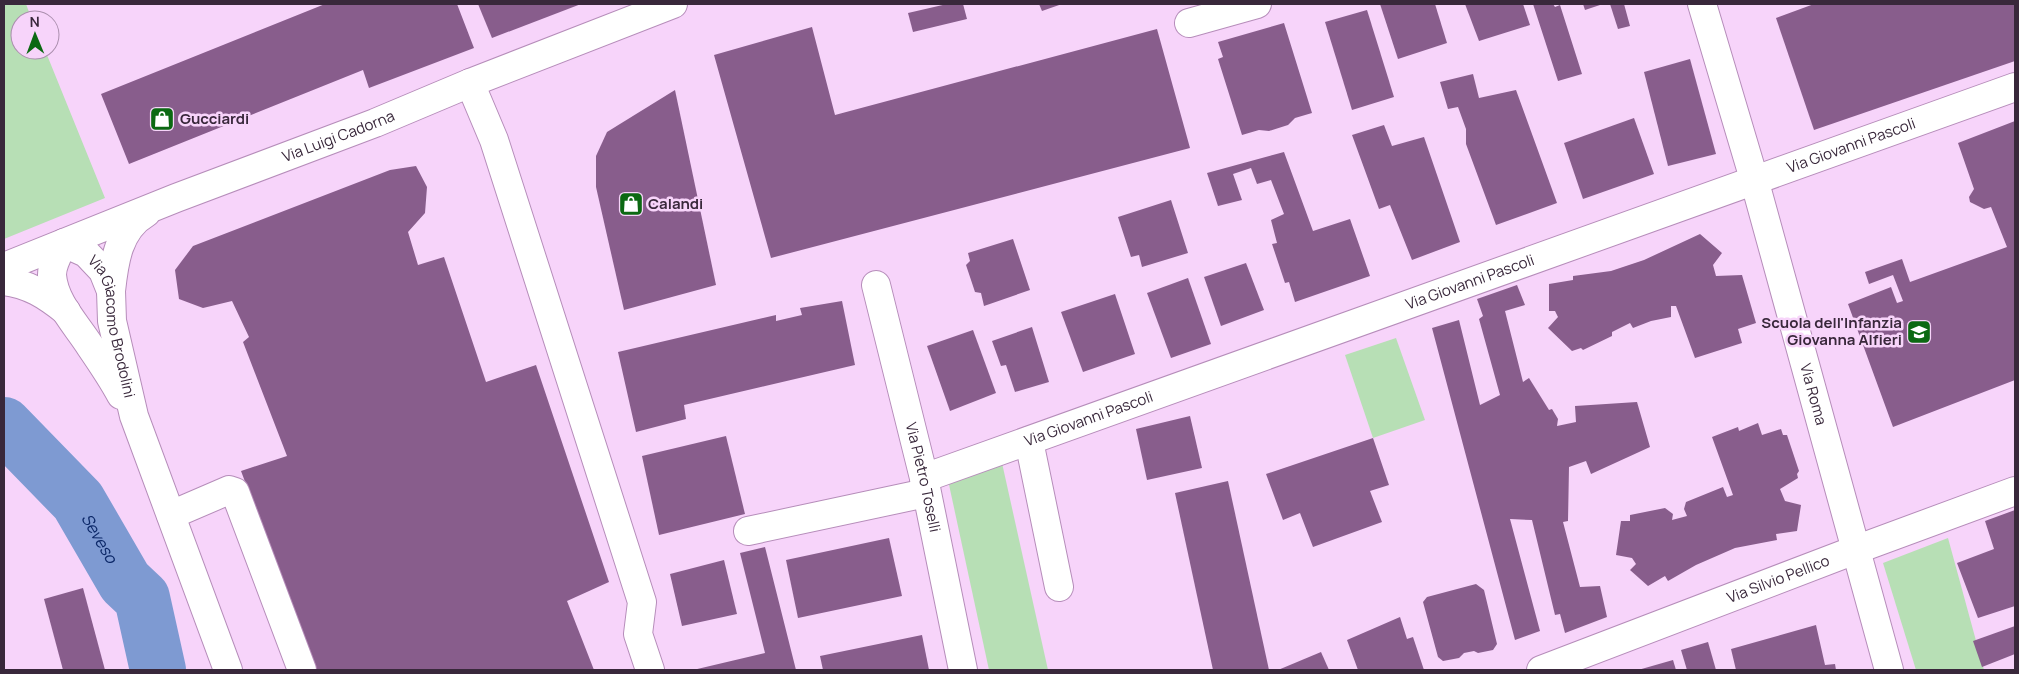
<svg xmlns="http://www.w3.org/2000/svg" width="2019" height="674" viewBox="0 0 2019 674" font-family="Manrope,sans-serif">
<rect width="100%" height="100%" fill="#f7d4fa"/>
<g fill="#b7dfb5">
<polygon points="4,4 26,4 32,20 20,20 20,50 45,50 105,198 4,239"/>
<polygon points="1396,338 1425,420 1373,438 1345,355"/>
<polygon points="1002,463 1048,670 989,670 948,480"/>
<polygon points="1948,538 1984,670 1916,670 1883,563"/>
</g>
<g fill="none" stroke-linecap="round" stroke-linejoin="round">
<path stroke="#7e9ad2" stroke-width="56" id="s1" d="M 4,425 L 78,501 L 125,582 L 142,598 L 158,670"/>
</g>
<g fill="#885d8c">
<polygon points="325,4 457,4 474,48 369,88 363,70 129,164 101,94"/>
<polygon points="478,4 581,4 492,38"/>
<polygon points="947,4 963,4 967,19 913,32 908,13"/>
<polygon points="1039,4 1062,4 1042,11"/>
<polygon points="1380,4 1435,4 1447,43 1398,59"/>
<polygon points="1465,4 1523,4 1530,25 1479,41"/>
<polygon points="1533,4 1553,4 1555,7 1560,5 1582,74 1558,81"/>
<polygon points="1583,4 1603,4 1585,10"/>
<polygon points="1610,4 1624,4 1630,26 1618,29"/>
<polygon points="1814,4 2015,4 2015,61 1814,130 1776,18"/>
<polygon points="1367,10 1394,97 1352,110 1325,22"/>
<polygon points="1284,23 1312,113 1295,118 1288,125 1269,131 1259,130 1242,135 1218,59 1223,57 1218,42"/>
<polygon points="812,27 835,115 1157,29 1190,148 771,258 714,55"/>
<polygon points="1690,59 1716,154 1668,166 1644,72"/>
<polygon points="1473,74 1479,98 1516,90 1557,203 1496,225 1466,144 1466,129 1458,107 1448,109 1440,82"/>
<polygon points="675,90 716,285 624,310 596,187 596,156 607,132"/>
<polygon points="1634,118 1654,174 1583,199 1564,143"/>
<polygon points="2015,121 2015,380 1893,427 1848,304 1891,287 1897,303 1903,301 1893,275 1869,284 1865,272 1902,259 1910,282 2007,247 1991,207 1984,209 1970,202 1969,197 1974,189 1958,143"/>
<polygon points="1384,125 1392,146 1424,137 1460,242 1412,260 1390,205 1379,209 1352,135"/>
<polygon points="1284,152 1313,231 1350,219 1370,276 1295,302 1289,282 1285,283 1272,244 1277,243 1271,220 1284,214 1271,180 1257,184 1251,168 1233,174 1242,200 1218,206 1207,173"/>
<polygon points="416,166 427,187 425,213 408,232 418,265 444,257 486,382 536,365 609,582 567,601 594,670 316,670 241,471 287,456 243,342 249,337 232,301 203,308 179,299 175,270 193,246 390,170"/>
<polygon points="1171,200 1188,253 1142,267 1139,255 1131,257 1118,217"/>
<polygon points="1700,234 1722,253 1713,265 1716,276 1742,275 1756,323 1738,329 1742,343 1695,358 1676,306 1671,306 1671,317 1651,321 1633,328 1630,323 1612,332 1612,336 1583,350 1581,348 1572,351 1548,328 1558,317 1555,311 1549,311 1549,284 1573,280 1573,276 1611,271 1644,260"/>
<polygon points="1013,239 1030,290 984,306 981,293 975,292 966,265 970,261 968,253"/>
<polygon points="1246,263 1264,310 1221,326 1204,277"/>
<polygon points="1188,278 1211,344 1171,358 1147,293"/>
<polygon points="1517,285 1525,305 1505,311 1523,382 1529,378 1549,410 1552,409 1558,419 1557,426 1576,422 1575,406 1637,402 1650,447 1591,474 1586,461 1569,467 1568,521 1563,522 1580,587 1600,586 1607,617 1565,633 1560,614 1555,615 1532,520 1510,519 1540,631 1515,640 1432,328 1459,320 1480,405 1500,395 1479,319 1483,316 1477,299"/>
<polygon points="1115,294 1135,354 1083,372 1061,312"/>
<polygon points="842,301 855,365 684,405 686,419 636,432 618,352 776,315 776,321 802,315 800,308"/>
<polygon points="1032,327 1049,382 1015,392 1006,365 1001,366 992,341"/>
<polygon points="973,330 996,393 950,411 927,346"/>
<polygon points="1190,416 1202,468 1147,480 1136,429"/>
<polygon points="1758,423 1762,435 1781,429 1783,435 1787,435 1799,471 1797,474 1798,478 1780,489 1785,501 1801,505 1797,531 1776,534 1777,540 1735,548 1696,565 1668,581 1665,576 1648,586 1630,570 1636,564 1632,558 1616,555 1621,521 1630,521 1630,515 1665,508 1673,514 1672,520 1687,516 1684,509 1686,502 1723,487 1727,497 1733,495 1712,437 1738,427 1739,431"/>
<polygon points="726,436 745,514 659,535 642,456"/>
<polygon points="1373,438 1389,485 1370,491 1382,522 1313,547 1300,513 1283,520 1266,474"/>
<polygon points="1228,481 1269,670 1213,670 1175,493"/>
<polygon points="2015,510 2015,606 1978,618 1957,563 1994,549 1985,521"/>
<polygon points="889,538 902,596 798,618 786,560"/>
<polygon points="765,547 796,670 693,670 765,653 740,553"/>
<polygon points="724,560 737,614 682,626 670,574"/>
<polygon points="1476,584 1484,590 1497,644 1493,650 1478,653 1474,651 1464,653 1459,658 1443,661 1438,657 1423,602 1427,597"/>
<polygon points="83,588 105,670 63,670 44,599"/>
<polygon points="1400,617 1407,639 1413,637 1424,670 1358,670 1347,640"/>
<polygon points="1816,625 1825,665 1835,664 1836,670 1736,670 1731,649"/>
<polygon points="2015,626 2015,654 1982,667 1973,641"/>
<polygon points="922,635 929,670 823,670 820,656"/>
<polygon points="1708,642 1716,670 1687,670 1681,650"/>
<polygon points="1321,652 1329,670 1278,670"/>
<polygon points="1673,660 1676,670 1638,670"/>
</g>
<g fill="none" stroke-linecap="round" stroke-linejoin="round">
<defs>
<g id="minor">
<path id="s2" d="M 1702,4 L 1754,179 L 1889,670"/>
<polyline points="1189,23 1257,4"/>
<polyline points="470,83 494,140 642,602 638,634 650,670"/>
<path id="s3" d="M 64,243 L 86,253 L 103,271 L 111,291 L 112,321 L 134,416 L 228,670"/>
<path d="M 64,243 C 59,253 52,263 52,275 C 54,302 76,324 90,346 C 101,362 112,378 121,395"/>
<path id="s4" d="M 4,267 L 176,198 L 375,123 L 470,83 L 673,4"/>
<path d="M 4,281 C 29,284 46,295 66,311"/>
<path id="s5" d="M 876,285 L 924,478 L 963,670"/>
<path d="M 111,291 C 114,263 118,229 146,213"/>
<polyline points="1029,441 1059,587"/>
<path id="s6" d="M 924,478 L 2015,87"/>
<polyline points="171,515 229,490 235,492 302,670"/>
<polyline points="748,531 926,493"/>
<path id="s7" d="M 1541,670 L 1855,550 L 2015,491"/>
</g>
</defs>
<use href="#minor" stroke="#b68dba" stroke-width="30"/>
<use href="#minor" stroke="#fff" stroke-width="28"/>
</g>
<defs>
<symbol id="shop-square" viewBox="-11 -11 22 22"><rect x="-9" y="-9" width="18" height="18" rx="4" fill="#0b6912" stroke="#f7d4fa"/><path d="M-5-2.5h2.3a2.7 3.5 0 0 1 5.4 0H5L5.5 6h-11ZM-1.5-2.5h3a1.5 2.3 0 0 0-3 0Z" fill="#fff"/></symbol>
<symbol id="school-square" viewBox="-11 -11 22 22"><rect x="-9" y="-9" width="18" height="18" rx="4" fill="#0b6912" stroke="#f7d4fa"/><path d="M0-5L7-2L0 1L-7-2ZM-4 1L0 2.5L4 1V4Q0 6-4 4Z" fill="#fff"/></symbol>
</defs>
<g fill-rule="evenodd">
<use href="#shop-square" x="148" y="105" width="28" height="28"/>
<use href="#shop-square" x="617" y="190" width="28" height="28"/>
<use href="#school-square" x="1905" y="318" width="28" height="28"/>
</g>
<g text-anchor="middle" stroke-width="5" stroke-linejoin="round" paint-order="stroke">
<g font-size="15" font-weight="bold" fill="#39283b" stroke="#f7d4fa" text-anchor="start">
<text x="180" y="124">Gucciardi</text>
<text x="648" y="209">Calandi</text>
<text x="1902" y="328" text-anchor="end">Scuola dell'Infanzia<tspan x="1902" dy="17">Giovanna Alfieri</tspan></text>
</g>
<g font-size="15" fill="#39283b" stroke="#f7d4fa">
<text dy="5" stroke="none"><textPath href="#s4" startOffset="359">Via Luigi Cadorna</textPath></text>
<text dy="5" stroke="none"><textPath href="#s6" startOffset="985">Via Giovanni Pascoli</textPath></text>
<text dy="5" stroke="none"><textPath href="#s6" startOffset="580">Via Giovanni Pascoli</textPath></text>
<text dy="5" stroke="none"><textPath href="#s3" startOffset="105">Via Giacomo Brodolini</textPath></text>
<text dy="5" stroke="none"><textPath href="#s2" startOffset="406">Via Roma</textPath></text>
<text dy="5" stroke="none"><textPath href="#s6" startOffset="175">Via Giovanni Pascoli</textPath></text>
<text dy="5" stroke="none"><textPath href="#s5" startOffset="198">Via Pietro Toselli</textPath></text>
<text dy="5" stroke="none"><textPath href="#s7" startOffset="254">Via Silvio Pellico</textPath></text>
</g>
<g font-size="16" font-style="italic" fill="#0d2969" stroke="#f7d4fa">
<text dy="6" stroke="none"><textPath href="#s1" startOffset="149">Seveso</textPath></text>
</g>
</g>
<rect width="2019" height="674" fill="none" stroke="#39283b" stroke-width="10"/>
<g transform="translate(35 35) rotate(359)"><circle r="24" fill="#f7d4fa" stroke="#ab8fae"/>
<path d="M0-4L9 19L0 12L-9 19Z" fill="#0b6912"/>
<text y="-8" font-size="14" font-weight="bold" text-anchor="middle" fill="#39283b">N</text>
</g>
</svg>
